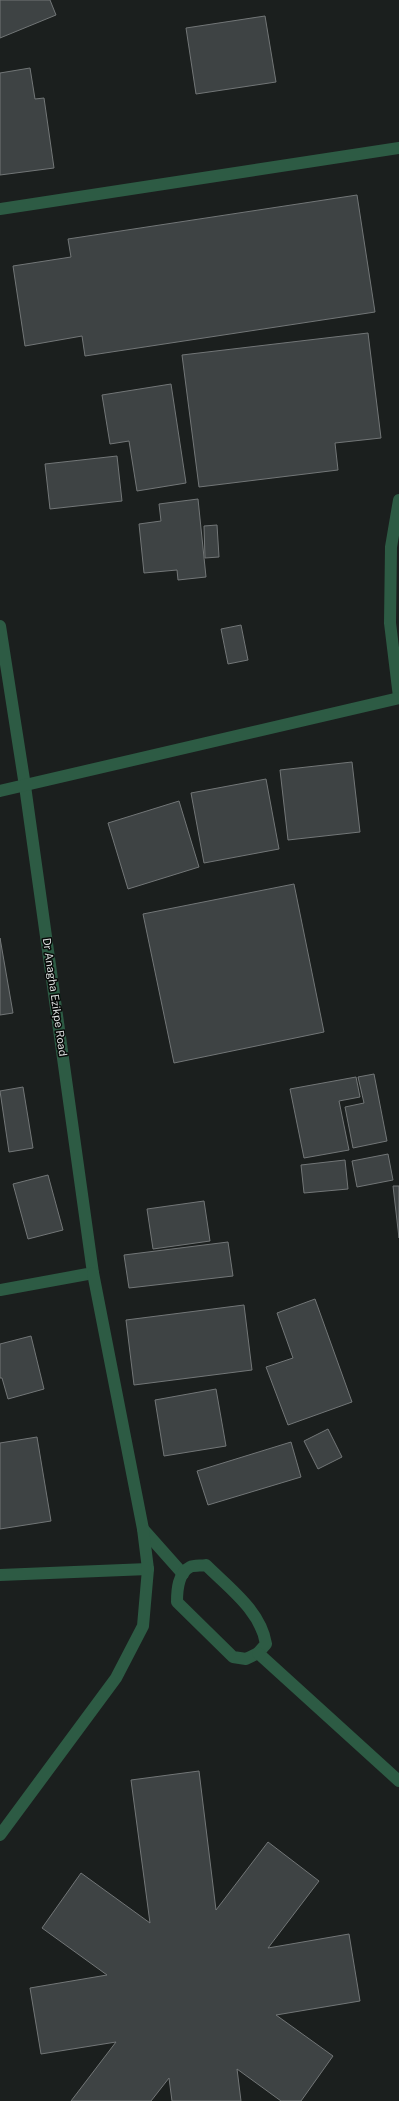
<svg xmlns="http://www.w3.org/2000/svg" width="399" height="2101" viewBox="0 0 399 2101" font-family="'Public Sans',sans-serif">
<rect width="100%" height="100%" fill="#1b1f1e"/>
<g fill="#3e4344" stroke="#727677">
<polygon points="0,0 50,0 56,15 0,38"/>
<polygon points="265,16 276,82 196,94 186,28"/>
<polygon points="30,68 35,99 44,98 54,168 0,175 0,73"/>
<polygon points="357,195 375,312 85,356 82,336 25,346 13,266 71,257 68,239"/>
<polygon points="368,333 381,438 335,443 338,470 199,487 182,355"/>
<polygon points="171,384 186,483 137,491 129,441 110,444 102,395"/>
<polygon points="117,456 122,501 50,509 45,464"/>
<polygon points="198,499 206,577 178,580 177,570 144,573 139,524 161,521 159,504"/>
<polygon points="217,525 219,557 205,558 204,526"/>
<polygon points="241,625 248,660 228,664 221,629"/>
<polygon points="352,762 360,832 288,840 280,770"/>
<polygon points="266,779 279,849 204,863 191,793"/>
<polygon points="179,801 199,867 128,889 108,823"/>
<polygon points="294,884 324,1032 174,1063 143,914"/>
<polygon points="0,938 13,1013 0,1015"/>
<polygon points="374,1074 387,1141 353,1148 345,1107 364,1103 358,1077"/>
<polygon points="356,1077 360,1097 339,1101 349,1150 304,1158 290,1089"/>
<polygon points="23,1087 33,1148 9,1152 0,1091"/>
<polygon points="388,1154 393,1180 357,1187 352,1161"/>
<polygon points="345,1160 348,1189 304,1193 301,1165"/>
<polygon points="48,1175 63,1230 28,1239 13,1184"/>
<polygon points="393,1186 399,1186 399,1238"/>
<polygon points="204,1201 210,1241 153,1249 147,1209"/>
<polygon points="228,1242 233,1276 129,1288 124,1255"/>
<polygon points="315,1299 352,1402 288,1425 266,1367 293,1358 277,1313"/>
<polygon points="244,1305 252,1370 134,1385 126,1320"/>
<polygon points="31,1336 44,1389 8,1399 2,1378 0,1378 0,1344"/>
<polygon points="216,1389 226,1446 164,1456 155,1400"/>
<polygon points="328,1429 342,1457 318,1469 304,1441"/>
<polygon points="37,1437 51,1521 0,1529 0,1443"/>
<polygon points="291,1442 301,1477 208,1505 197,1471"/>
<polygon points="199,1771 216,1910 268,1842 319,1881 268,1948 349,1934 360,2001 276,2015 333,2056 301,2101 281,2101 237,2069 241,2101 172,2101 169,2078 151,2101 71,2101 116,2042 41,2054 30,1988 107,1975 42,1928 81,1873 150,1923 131,1780"/>
</g>
<g fill="none" stroke-linecap="round" stroke-linejoin="round">
<g stroke="#2d5b44" stroke-width="12">
<polyline points="0,209 399,148"/>
<polyline points="399,500 391,547 390,623 399,697"/>
<polyline points="0,626 25,786 93,1273 0,1290"/>
<polyline points="0,791 399,698"/>
<polyline points="143,1529 183,1574"/>
<path d="M 206,1565 C 229,1588 261,1611 266,1644 L 258,1653 L 246,1659 L 233,1657 L 177,1602 C 177,1590 178,1573 190,1567 C 194,1565 202,1566 206,1565 Z"/>
<polyline points="0,1575 148,1569"/>
<polyline points="258,1653 399,1781"/>
<polyline points="0,1835 116,1678 143,1626 148,1569 143,1529 93,1273"/>
</g>
</g>
<g text-anchor="middle" stroke-width="3" stroke-linejoin="round" paint-order="stroke">
<g font-size="11" fill="#dcdfdf" stroke="#070908">
<text transform="translate(55 997) rotate(82)" y="4">Dr Anagha Ezikpe Road</text>
</g>
</g>
</svg>
